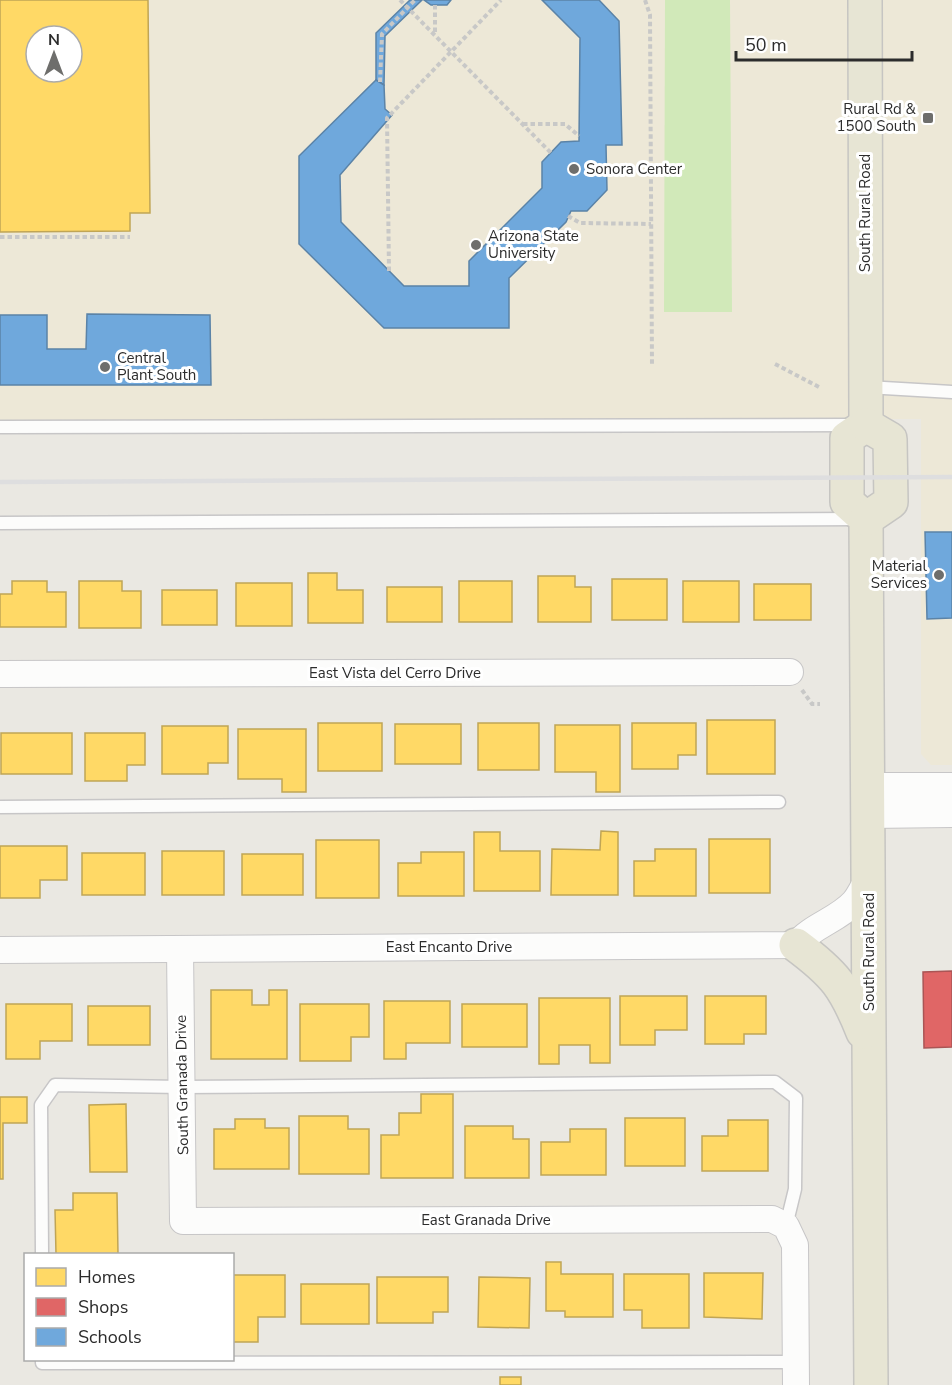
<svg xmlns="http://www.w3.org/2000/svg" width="952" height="1385" viewBox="0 0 952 1385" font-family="'Nunito Sans',sans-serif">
<rect width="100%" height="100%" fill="#eae8e2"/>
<path fill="#ede8d7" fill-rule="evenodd" d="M 0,0 L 952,0 L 952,765 L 931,765 L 921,754 L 921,419 L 0,421 ZM 36,36 L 72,36 L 72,72 L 36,72 Z"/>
<polygon fill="#d1e9b9" points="665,0 730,0 732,312 664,312"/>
<g fill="#ffd966" stroke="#c0a555" stroke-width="1.5" fill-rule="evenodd">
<path d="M 0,0 L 148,0 L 150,213 L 130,213 L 130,231 L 0,232 ZM 36,36 L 72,36 L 72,72 L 36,72 Z"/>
<polygon points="308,573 337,573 337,590 363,590 363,623 308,623"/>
<polygon points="538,576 575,576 575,587 591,587 591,622 538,622"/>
<rect x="612" y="579" width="55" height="41"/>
<polygon points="12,581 47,581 47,592 66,592 66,627 0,627 0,594 12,594"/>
<polygon points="79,581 122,581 122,591 141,591 141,628 79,628"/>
<rect x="459" y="581" width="53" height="41"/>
<rect x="683" y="581" width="56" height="41"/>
<rect x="236" y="583" width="56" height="43"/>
<rect x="754" y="584" width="57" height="36"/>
<rect x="387" y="587" width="55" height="35"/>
<rect x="162" y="590" width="55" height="35"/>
<rect x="707" y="720" width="68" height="54"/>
<rect x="318" y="723" width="64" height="48"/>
<rect x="478" y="723" width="61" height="47"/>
<polygon points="632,723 696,723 696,755 678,755 678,769 632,769"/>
<rect x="395" y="724" width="66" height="40"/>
<polygon points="555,725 620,725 620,792 596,792 596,772 555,772"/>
<polygon points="162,726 228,726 228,763 208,763 208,774 162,774"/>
<polygon points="238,729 306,729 306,792 282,792 282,779 238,779"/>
<rect x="1" y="733" width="71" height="41"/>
<polygon points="85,733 145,733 145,765 127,765 127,781 85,781"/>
<polygon points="601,831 618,832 618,895 551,895 552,849 600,850"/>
<polygon points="474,832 500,832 500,851 540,851 540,891 474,891"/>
<rect x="709" y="839" width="61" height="54"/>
<rect x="316" y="840" width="63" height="58"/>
<polygon points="0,846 67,846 67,880 40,880 40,898 0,898"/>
<polygon points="655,849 696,849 696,896 634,896 634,861 655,861"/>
<rect x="162" y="851" width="62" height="44"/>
<polygon points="421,852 464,852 464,896 398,896 398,863 421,863"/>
<rect x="82" y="853" width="63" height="42"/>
<rect x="242" y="854" width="61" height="41"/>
<polygon points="211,990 252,990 252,1005 269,1005 269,990 287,990 287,1059 211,1059"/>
<polygon points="620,996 687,996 687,1030 655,1030 655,1045 620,1045"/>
<polygon points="705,996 766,996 766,1034 744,1034 744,1044 705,1044"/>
<polygon points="539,998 610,998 610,1063 590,1063 590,1045 559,1045 559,1064 539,1064"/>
<polygon points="384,1001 450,1001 450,1043 406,1043 406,1059 384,1059"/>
<polygon points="6,1004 72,1004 72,1041 40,1041 40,1059 6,1059"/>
<polygon points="300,1004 369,1004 369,1037 351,1037 351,1061 300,1061"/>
<rect x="462" y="1004" width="65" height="43"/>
<rect x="88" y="1006" width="62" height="39"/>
<polygon points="421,1094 453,1094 453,1178 381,1178 381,1135 399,1135 399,1113 421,1113"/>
<polygon points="0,1097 27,1097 27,1123 3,1123 3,1179 0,1179"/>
<polygon points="126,1104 127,1172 90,1172 89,1105"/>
<polygon points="299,1116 348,1116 348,1129 369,1129 369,1174 299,1174"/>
<rect x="625" y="1118" width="60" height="48"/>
<polygon points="235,1119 265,1119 265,1128 289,1128 289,1169 214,1169 214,1129 235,1129"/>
<polygon points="728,1120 768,1120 768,1171 702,1171 702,1136 728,1136"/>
<polygon points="465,1126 513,1126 513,1139 529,1139 529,1178 465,1178"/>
<polygon points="570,1129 606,1129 606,1175 541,1175 541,1142 570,1142"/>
<polygon points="73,1193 117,1193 118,1254 56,1254 55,1210 73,1210"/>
<polygon points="546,1262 561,1262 561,1274 613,1274 613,1317 565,1317 565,1311 546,1311"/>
<polygon points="704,1273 763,1273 762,1319 704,1317"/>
<polygon points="624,1274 689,1274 689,1328 642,1328 642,1310 624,1310"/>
<polygon points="232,1275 285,1275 285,1317 258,1317 258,1342 232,1342"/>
<polygon points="377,1277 448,1277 448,1312 433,1312 433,1323 377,1323"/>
<polygon points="479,1277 530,1278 529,1328 478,1327"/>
<rect x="301" y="1284" width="68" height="40"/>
<rect x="500" y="1377" width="21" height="8"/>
</g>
<polygon fill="#e06666" stroke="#a55" stroke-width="1.5" points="952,971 952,1047 924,1048 923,972"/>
<g fill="#6fa8dc" stroke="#5b83a7" stroke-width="1.5">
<polygon points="410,0 422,0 385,36 384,85 376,80 376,33"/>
<polygon points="424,0 451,0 447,5 431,5"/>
<polygon points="542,0 599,0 619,21 622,145 606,145 607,190 587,211 571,211 566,222 509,278 509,328 384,328 299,244 299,156 376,80 384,85 385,109 392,115 340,175 341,222 404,286 469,286 469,261 542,188 542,162 561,142 579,141 580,38"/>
<polygon points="87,314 210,315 211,385 0,385 0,315 47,315 47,349 86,349"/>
<polygon points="925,532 952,532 952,618 927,619"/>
</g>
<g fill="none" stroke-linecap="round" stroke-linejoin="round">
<defs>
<g id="service">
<polyline points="867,387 952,392"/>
<polyline points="0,427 853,425"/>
<polyline points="0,523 859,519"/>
<polyline points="0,807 779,802"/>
<polyline points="42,1254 41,1105 55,1085 182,1087 775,1082 796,1098 795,1189 786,1226"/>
<polyline points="42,1360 42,1363 796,1362"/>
</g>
<g id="minor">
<polyline points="0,674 790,672"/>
<polyline points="180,949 183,1221 772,1219 786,1226 795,1245 796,1385"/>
<path d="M 0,950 L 796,945 C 811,926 838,920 854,902 C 860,895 864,885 869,877"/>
</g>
<g id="tertiary">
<polyline points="868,789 952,789"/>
<polyline points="868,812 952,811"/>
</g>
<g id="primary">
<polyline points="865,0 866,425"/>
<polyline points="866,425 847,438 847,502 866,519 871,1385"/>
<polyline points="866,425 890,439 891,502 866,519"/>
<path d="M 796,945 C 835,974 845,987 863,1032"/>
</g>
</defs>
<use href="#service" stroke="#c7c6c7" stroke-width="15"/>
<use href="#minor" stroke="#c7c6c7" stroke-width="28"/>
<use href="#tertiary" stroke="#c7c6c7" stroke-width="34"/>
<use href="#primary" stroke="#c6c5c2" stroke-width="36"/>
<g stroke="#c8c8c7" stroke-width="4" stroke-dasharray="4.5 3" stroke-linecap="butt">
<polyline points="400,0 551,153"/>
<polyline points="645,0 650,15 652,366"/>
<polyline points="435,5 435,35"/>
<polyline points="380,82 382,34 415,0"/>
<polyline points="523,124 565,124 579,136"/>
<polyline points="568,216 580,223 651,224"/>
<polyline points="0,237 130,237"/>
<polyline points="389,271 387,118 501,0"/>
<polyline points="775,364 819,387"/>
<polyline points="802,690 812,704 820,704"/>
</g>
<use href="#service" stroke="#fcfcfb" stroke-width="12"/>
<use href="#minor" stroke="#fcfcfb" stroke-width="26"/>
<use href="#tertiary" stroke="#fcfcfb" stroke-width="32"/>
<use href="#primary" stroke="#e7e5d4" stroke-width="33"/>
<polyline stroke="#dededf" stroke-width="4.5" points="0,482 952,477"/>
</g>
<g fill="#6e6e6c" stroke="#fff" stroke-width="2">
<rect x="922" y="112" width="12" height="12" rx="3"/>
<circle cx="574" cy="169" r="6"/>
<circle cx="476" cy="245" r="6"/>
<circle cx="105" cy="367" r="6"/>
<circle cx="939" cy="575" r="6"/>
</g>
<g text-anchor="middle" stroke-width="6" stroke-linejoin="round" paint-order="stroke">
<g font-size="15" fill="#2c2c2c" stroke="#fff" text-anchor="start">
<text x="916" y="114" text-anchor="end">Rural Rd &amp;<tspan x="916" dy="17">1500 South</tspan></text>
<text x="586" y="174">Sonora Center</text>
<text x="488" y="241">Arizona State<tspan x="488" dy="17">University</tspan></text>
<text x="117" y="363">Central<tspan x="117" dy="17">Plant South</tspan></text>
<text x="927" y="571" text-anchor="end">Material<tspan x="927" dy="17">Services</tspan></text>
</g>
<g font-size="15" fill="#2c2c2c" stroke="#fff">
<text transform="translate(865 213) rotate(-90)" y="5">South Rural Road</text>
<text x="395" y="678">East Vista del Cerro Drive</text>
<text x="449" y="952">East Encanto Drive</text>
<text transform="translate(869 952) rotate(-90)" y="5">South Rural Road</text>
<text transform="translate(182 1085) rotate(-91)" y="5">South Granada Drive</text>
<text x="486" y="1225">East Granada Drive</text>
</g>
</g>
<rect x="24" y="1253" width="210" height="108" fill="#ffffff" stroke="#ababab" stroke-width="1.5"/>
<rect x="36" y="1268" width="30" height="18" fill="#ffd966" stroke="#ababab" stroke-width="1.5"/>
<text x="78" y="1283" font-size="18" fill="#2c2c2c">Homes</text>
<rect x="36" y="1298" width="30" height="18" fill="#e06666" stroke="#ababab" stroke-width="1.5"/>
<text x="78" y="1313" font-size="18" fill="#2c2c2c">Shops</text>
<rect x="36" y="1328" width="30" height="18" fill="#6fa8dc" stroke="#ababab" stroke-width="1.5"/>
<text x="78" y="1343" font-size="18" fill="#2c2c2c">Schools</text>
<g transform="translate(54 54)"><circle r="28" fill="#ffffff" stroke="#ababab" stroke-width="1.5"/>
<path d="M0-4.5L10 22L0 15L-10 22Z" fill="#6e6e6c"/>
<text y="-9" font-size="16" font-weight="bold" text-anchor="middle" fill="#2c2c2c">N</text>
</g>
<path d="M736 51v9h176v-9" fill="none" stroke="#2c2c2c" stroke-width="3"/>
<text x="745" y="51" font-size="18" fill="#2c2c2c" stroke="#ffffff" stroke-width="4.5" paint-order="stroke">50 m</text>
</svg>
